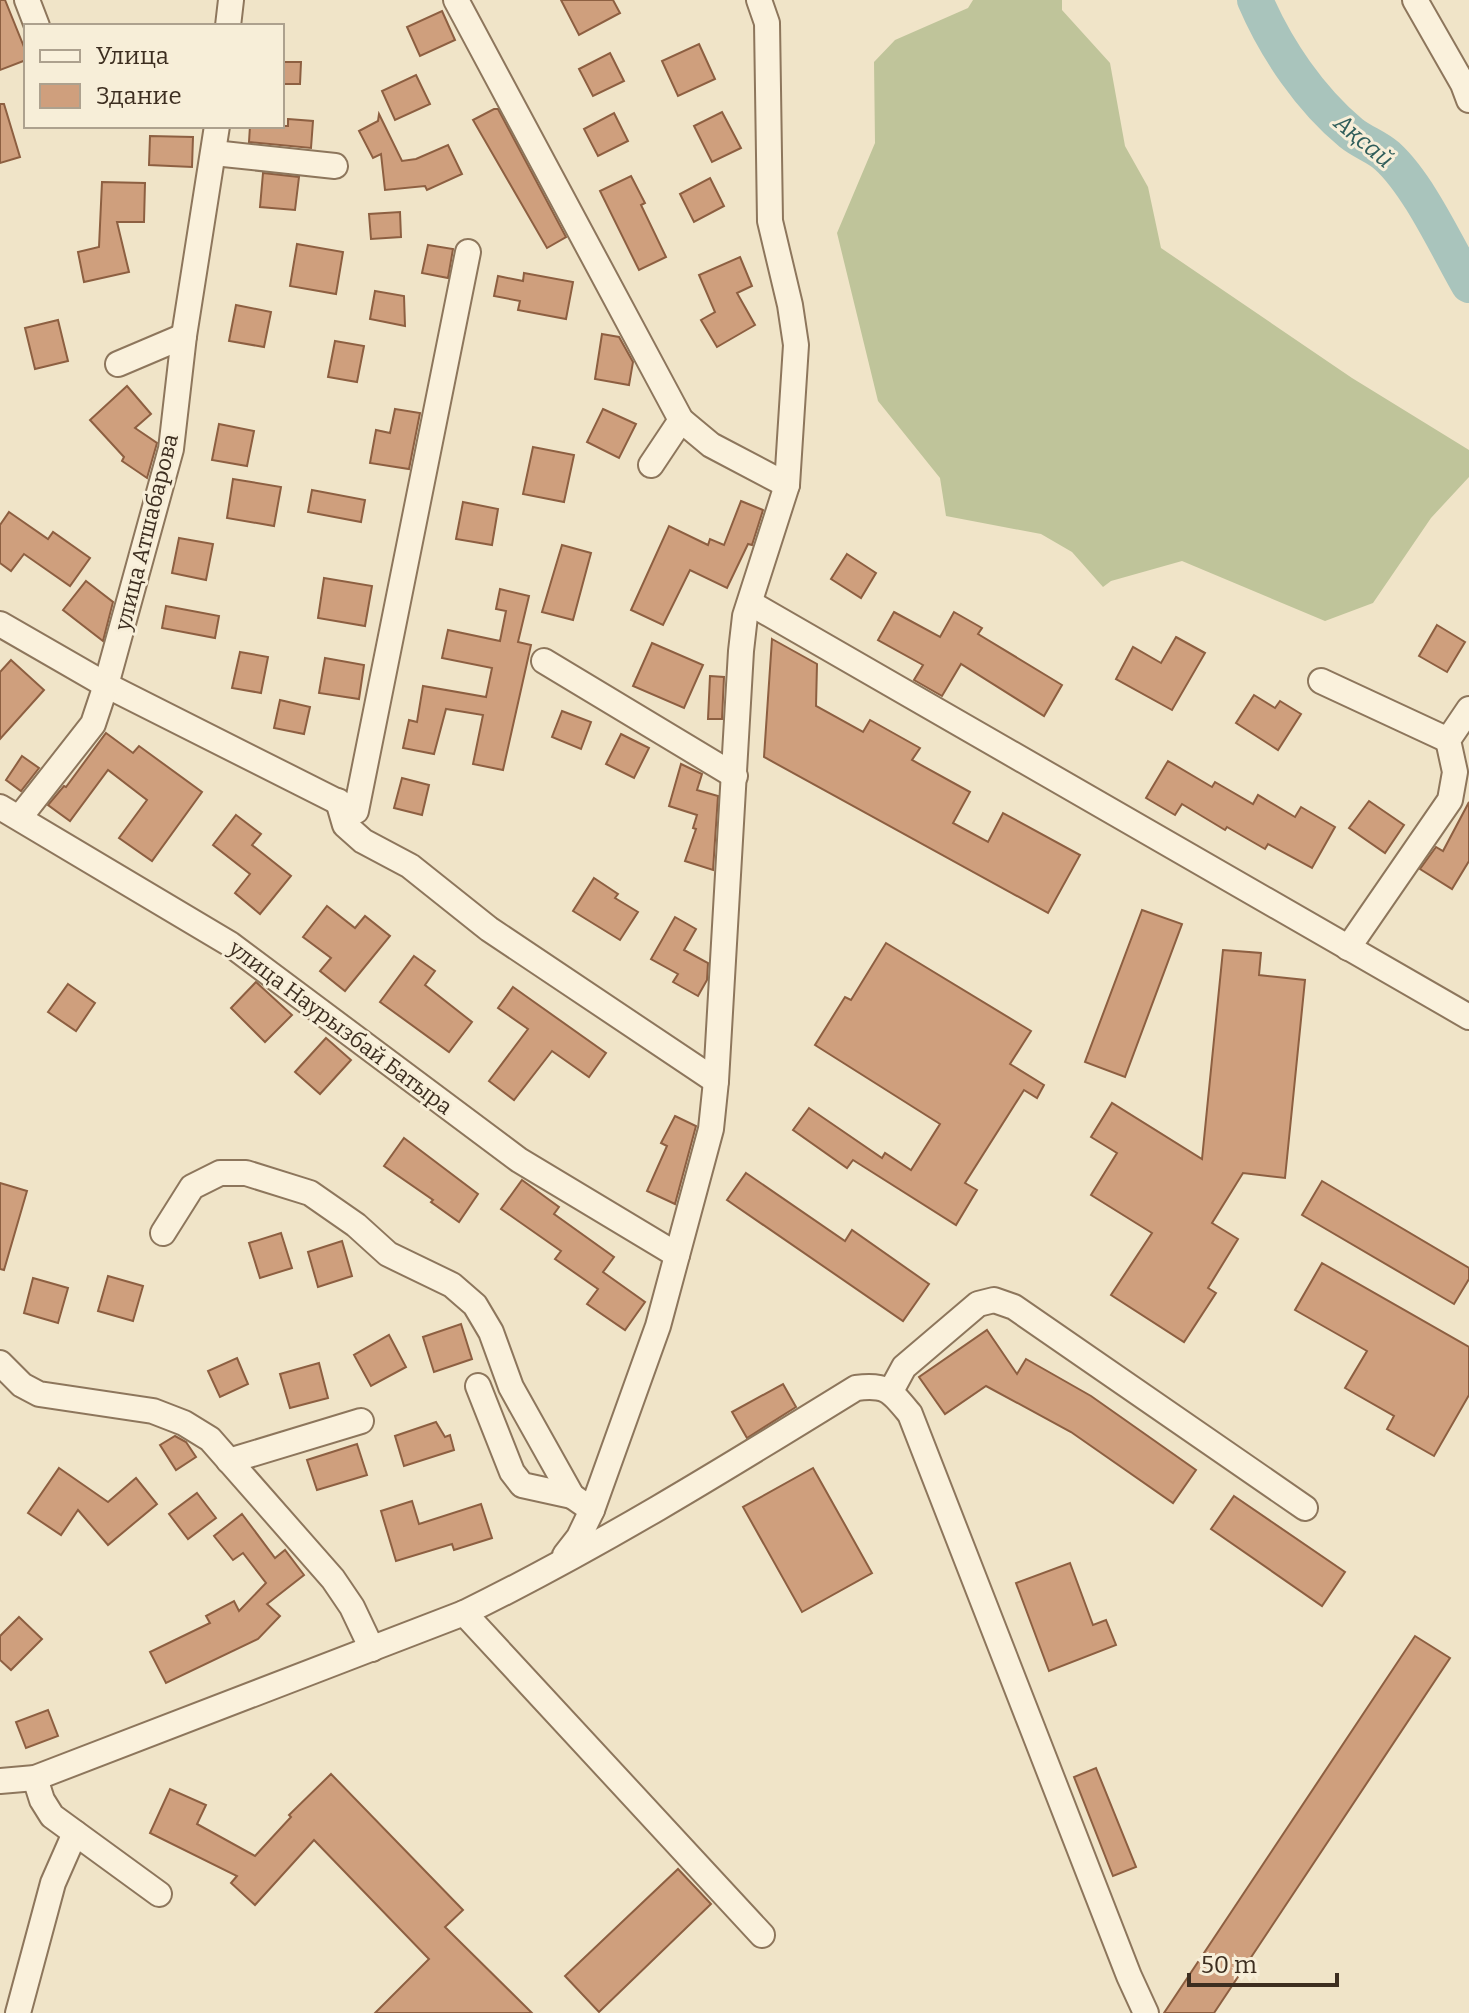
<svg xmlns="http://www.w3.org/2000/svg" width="1469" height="2013" viewBox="0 0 1469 2013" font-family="Bitter,serif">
<rect width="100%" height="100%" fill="#f0e4c8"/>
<polygon fill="#bfc49a" points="973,0 1062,0 1062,10 1110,63 1125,146 1148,187 1161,248 1352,378 1469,450 1469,477 1431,518 1373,603 1325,621 1182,561 1111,581 1103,587 1072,552 1041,534 946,516 940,478 878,401 837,233 875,143 874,62 895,40 968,8"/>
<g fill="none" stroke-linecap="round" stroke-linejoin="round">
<path stroke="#a9c4bc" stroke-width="36" d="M 1255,0 C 1276,49 1310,99 1351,133 C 1362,142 1377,147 1387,156 C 1419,185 1447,247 1469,285"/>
</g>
<g fill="#cf9f7d" stroke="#8d5f41" stroke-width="2">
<polygon points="0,0 5,0 26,52 26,60 0,70"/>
<polygon points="561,0 613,0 620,13 579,35"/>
<polygon points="442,11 455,40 420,56 407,27"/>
<polygon points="699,44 715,79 678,96 662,61"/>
<polygon points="610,53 624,81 593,96 579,69"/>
<polygon points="282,62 301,62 300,84 282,84"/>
<polygon points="416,75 430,104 395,120 382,91"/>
<polygon points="0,104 4,104 20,157 0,163"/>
<polygon points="494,109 498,109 566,237 547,248 473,120"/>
<polygon points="722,112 741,148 712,162 694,126"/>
<polygon points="614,113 628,141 598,156 584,129"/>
<polygon points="379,114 402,161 416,159 448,145 462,174 427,190 425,186 385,190 381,154 373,158 359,131 378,121"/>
<polygon points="288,119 313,121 311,148 249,142 250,126 288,126"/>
<polygon points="150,136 193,137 192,167 149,165"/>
<polygon points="263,173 299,177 295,210 260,207"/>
<polygon points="631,176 645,203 641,205 666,257 639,270 600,191"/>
<polygon points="710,178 724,206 694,222 680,194"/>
<polygon points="102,182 145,183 144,222 117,222 129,272 84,282 78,252 99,247"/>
<polygon points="400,212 401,237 371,239 369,214"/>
<polygon points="297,244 343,252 336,294 290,286"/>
<polygon points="428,245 453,249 448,278 422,273"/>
<polygon points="740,257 752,286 737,293 755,325 717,347 701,320 715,312 699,275"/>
<polygon points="524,273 573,282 566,319 518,310 520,301 494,296 498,276 523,281"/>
<polygon points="375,291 404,296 405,326 370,319"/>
<polygon points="236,305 271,312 264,347 229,341"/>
<polygon points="58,320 68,361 35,369 25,328"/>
<polygon points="602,334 619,337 633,362 629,385 595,379"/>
<polygon points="335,341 364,346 357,382 328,377"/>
<polygon points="127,386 151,414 135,428 157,443 147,478 122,461 124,457 90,420"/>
<polygon points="395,409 420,413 409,469 370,463 376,430 390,433"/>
<polygon points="603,409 636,424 619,458 587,442"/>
<polygon points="219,424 254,431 247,466 212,460"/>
<polygon points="533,447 574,455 564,502 523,494"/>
<polygon points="233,479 281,487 274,526 227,518"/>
<polygon points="312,490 365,500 361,522 308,512"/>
<polygon points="741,501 763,510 752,545 748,544 727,588 690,570 663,625 631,610 669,526 708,545 710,539 724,545"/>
<polygon points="463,502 498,509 492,545 456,539"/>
<polygon points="9,512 48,539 53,532 90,558 70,586 24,554 11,571 0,563 0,525"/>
<polygon points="179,538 213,544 206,580 172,573"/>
<polygon points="562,545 591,553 573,620 542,612"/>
<polygon points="847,554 876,573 861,598 831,579"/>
<polygon points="324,578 372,586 365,626 318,618"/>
<polygon points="86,581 113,602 103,641 63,610"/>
<polygon points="500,589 529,596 518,642 531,645 503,770 473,764 483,715 446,709 434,754 403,748 409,720 417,722 423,686 486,697 492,668 442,658 448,630 500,641 506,611 496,609"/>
<polygon points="166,606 219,616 215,638 162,628"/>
<polygon points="894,612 940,637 954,612 982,628 978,634 1062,685 1044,716 961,664 942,696 914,680 923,665 878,640"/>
<polygon points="1437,625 1465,642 1447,672 1419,656"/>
<polygon points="1176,637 1205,653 1172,710 1116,679 1133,647 1161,663"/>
<polygon points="772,639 817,664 816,706 863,732 870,720 920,748 912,760 970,792 953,823 988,842 1003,813 1080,855 1048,913 764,757"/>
<polygon points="652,643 703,665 684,708 633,686"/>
<polygon points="240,652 268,657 261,693 232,688"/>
<polygon points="325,658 364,665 359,699 319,693"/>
<polygon points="11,660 44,690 0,739 0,672"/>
<polygon points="710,676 724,677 722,719 708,719"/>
<polygon points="1254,695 1275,708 1280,701 1301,714 1278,750 1236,723"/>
<polygon points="280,700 310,707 304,734 274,728"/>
<polygon points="562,711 591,722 581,749 552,737"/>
<polygon points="106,733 133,753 139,746 202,792 152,861 119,838 147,800 108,770 70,821 48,805 64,786 66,787"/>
<polygon points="621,734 649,748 634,778 606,764"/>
<polygon points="22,756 39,768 21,791 6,780"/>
<polygon points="1168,761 1212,787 1215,782 1253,804 1258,795 1295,817 1301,807 1335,827 1312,868 1268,844 1265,849 1227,827 1225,830 1182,804 1175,815 1146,798"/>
<polygon points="681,764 702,774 697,790 718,796 713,870 685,861 696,829 693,828 697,815 669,806"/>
<polygon points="402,778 429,785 422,815 394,808"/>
<polygon points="1369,801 1404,825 1385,853 1349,828"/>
<polygon points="1469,802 1469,861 1452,889 1420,869 1436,847 1443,851"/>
<polygon points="236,815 261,834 252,845 291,876 260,914 235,893 250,874 213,845"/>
<polygon points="594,878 618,894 615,898 638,912 620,940 573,911"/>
<polygon points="327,906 355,928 365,916 390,936 345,991 320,971 331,958 303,937"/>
<polygon points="1142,910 1182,924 1125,1077 1085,1062"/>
<polygon points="675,917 696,929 684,950 708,963 707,980 698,996 673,982 678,974 651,959"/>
<polygon points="886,943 1031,1031 1010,1064 1044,1085 1037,1098 1024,1090 965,1183 977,1190 956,1225 853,1160 847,1168 793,1130 809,1108 882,1158 885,1153 911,1170 940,1124 815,1045 845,997 851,1000"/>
<polygon points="1223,950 1261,953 1259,975 1305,980 1285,1178 1243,1173 1212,1223 1238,1239 1208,1288 1216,1293 1184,1342 1111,1295 1152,1233 1091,1195 1117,1153 1091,1137 1112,1103 1202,1159"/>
<polygon points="414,956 435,971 425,985 472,1022 449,1052 380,1002"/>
<polygon points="256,982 292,1015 265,1042 231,1008"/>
<polygon points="68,984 95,1003 76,1031 48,1012"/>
<polygon points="513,987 606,1053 589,1077 552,1051 514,1100 489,1081 528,1029 498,1008"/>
<polygon points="326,1038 351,1060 320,1094 295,1072"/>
<polygon points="675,1116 696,1126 675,1204 647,1191 667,1146 661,1143"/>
<polygon points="404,1138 478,1194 459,1222 431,1202 433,1200 384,1166"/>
<polygon points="746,1173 845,1241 852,1230 929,1284 903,1321 727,1200"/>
<polygon points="522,1180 559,1207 554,1214 614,1257 603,1272 645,1302 625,1330 587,1304 598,1289 555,1259 561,1251 501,1209"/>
<polygon points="1322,1181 1469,1268 1469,1279 1454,1304 1302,1215"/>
<polygon points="0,1183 27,1191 4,1270 0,1269"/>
<polygon points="281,1233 292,1268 260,1278 249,1243"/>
<polygon points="342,1241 352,1276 318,1287 308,1252"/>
<polygon points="1322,1263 1469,1347 1469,1395 1434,1456 1387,1429 1394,1416 1345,1388 1367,1351 1295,1310"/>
<polygon points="108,1276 143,1286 133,1321 98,1311"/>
<polygon points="33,1278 68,1288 58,1323 24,1313"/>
<polygon points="461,1324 472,1359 434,1372 423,1337"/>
<polygon points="987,1330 1017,1374 1026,1359 1091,1396 1196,1470 1173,1503 1071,1432 986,1386 945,1414 919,1377"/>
<polygon points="389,1335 406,1367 371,1386 354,1355"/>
<polygon points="237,1358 248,1384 220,1397 208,1371"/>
<polygon points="319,1363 328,1398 290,1408 280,1374"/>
<polygon points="783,1384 796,1407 747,1438 732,1412"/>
<polygon points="436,1422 445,1437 450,1435 454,1450 404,1466 395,1436"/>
<polygon points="175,1436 186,1442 196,1457 176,1470 160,1445"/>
<polygon points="357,1444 367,1475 317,1490 307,1460"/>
<polygon points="59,1468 108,1502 136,1478 157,1504 108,1545 78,1510 61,1535 28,1513"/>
<polygon points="813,1468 872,1573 802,1612 743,1507"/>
<polygon points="197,1493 216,1518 188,1539 169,1514"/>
<polygon points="1234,1496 1345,1572 1322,1606 1211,1529"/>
<polygon points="412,1501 419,1524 481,1504 492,1538 454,1550 452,1544 396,1561 381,1511"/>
<polygon points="242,1514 275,1558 285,1550 304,1575 267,1604 280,1616 258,1639 166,1683 150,1652 210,1623 206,1616 234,1601 239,1611 266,1583 243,1553 233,1560 214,1536"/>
<polygon points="1070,1563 1093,1625 1106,1620 1116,1645 1049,1671 1016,1583"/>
<polygon points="19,1617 42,1639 11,1670 0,1660 0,1636"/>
<polygon points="1415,1636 1450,1658 1214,2013 1164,2013"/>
<polygon points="48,1710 58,1736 26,1748 16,1722"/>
<polygon points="1096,1768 1136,1867 1113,1876 1074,1777"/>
<polygon points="331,1774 463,1910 445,1927 532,2013 375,2013 429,1959 314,1840 255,1905 231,1883 237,1876 150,1833 170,1789 206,1805 197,1824 255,1856 291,1817 289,1815"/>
<polygon points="678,1869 711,1904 599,2012 565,1976"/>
</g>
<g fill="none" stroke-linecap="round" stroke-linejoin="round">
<defs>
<g id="street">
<polyline points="27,0 37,26"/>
<polyline points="456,0 681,420 711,445 787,485"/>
<polyline points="1415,0 1463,84 1469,100"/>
<polyline points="228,26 231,0"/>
<polyline points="214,153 335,166"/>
<polyline points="118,364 184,336"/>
<polyline points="651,465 681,420"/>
<polyline points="750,603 1469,1017"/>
<polyline points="0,624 106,685 356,811 468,252"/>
<polyline points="544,661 735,776"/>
<polyline points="1321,681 1448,740"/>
<polyline points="338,801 345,825 363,841 410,866 489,929 716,1081"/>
<polyline points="0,807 230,944 519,1160 677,1255"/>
<polyline points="20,817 93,724 106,685 171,449 184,336 217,126"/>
<polyline points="1348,948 1450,800 1455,772 1448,740 1469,709"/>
<polyline points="163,1233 192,1187 220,1173 246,1173 310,1193 356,1225 388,1254 452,1285 475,1305 491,1332 511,1387 572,1496 592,1510"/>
<polyline points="0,1363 22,1385 39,1394 153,1411 184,1423 210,1439 333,1579 352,1607 372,1649"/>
<polyline points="478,1386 512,1472 522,1485 572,1496"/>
<polyline points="891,1391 904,1367 978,1304 994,1300 1014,1307 1305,1508"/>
<polyline points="229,1461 361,1421"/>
<polyline points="565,1555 579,1537 592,1510 658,1326 711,1129 716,1081 741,651 745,616 787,485 796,345 790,305 770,221 767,23 759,0"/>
<polyline points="464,1613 762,1935"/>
<polyline points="35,1778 42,1800 52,1816 159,1894"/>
<path d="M 0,1781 L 35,1778 L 464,1613 C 599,1547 728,1467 856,1388 C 887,1384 891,1391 910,1414 L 1129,1976 L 1146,2013"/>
<polyline points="18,2013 53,1883 75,1833"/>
</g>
</defs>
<use href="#street" stroke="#8d765c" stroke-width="28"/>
<use href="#street" stroke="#faf1dc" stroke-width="24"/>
</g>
<g text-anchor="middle" stroke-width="6" stroke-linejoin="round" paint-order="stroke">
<g font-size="22" fill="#3d2e20" stroke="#f7eed8">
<text transform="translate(146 532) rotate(-76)" y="8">улица Атшабарова</text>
<text transform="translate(341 1027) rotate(37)" y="8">улица Наурызбай Батыра</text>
</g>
<g font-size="24" font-style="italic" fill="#2f5d5a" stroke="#f7eed8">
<text transform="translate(1364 141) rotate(40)" y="8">Ақсай</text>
</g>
</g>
<rect x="24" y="24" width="260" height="104" fill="#f7eed8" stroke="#ada18e" stroke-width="2"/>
<rect x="40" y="50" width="40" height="12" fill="#faf1dc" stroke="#ada18e" stroke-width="2"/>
<text x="96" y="64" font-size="24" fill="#3d2e20">Улица</text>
<rect x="40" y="84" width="40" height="24" fill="#cf9f7d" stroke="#ada18e" stroke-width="2"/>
<text x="96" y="104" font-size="24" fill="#3d2e20">Здание</text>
<path d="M1189 1973v12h148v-12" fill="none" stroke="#3d2e20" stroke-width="4"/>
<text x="1201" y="1973" font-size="24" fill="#3d2e20" stroke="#f7eed8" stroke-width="6" paint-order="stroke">50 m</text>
</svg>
